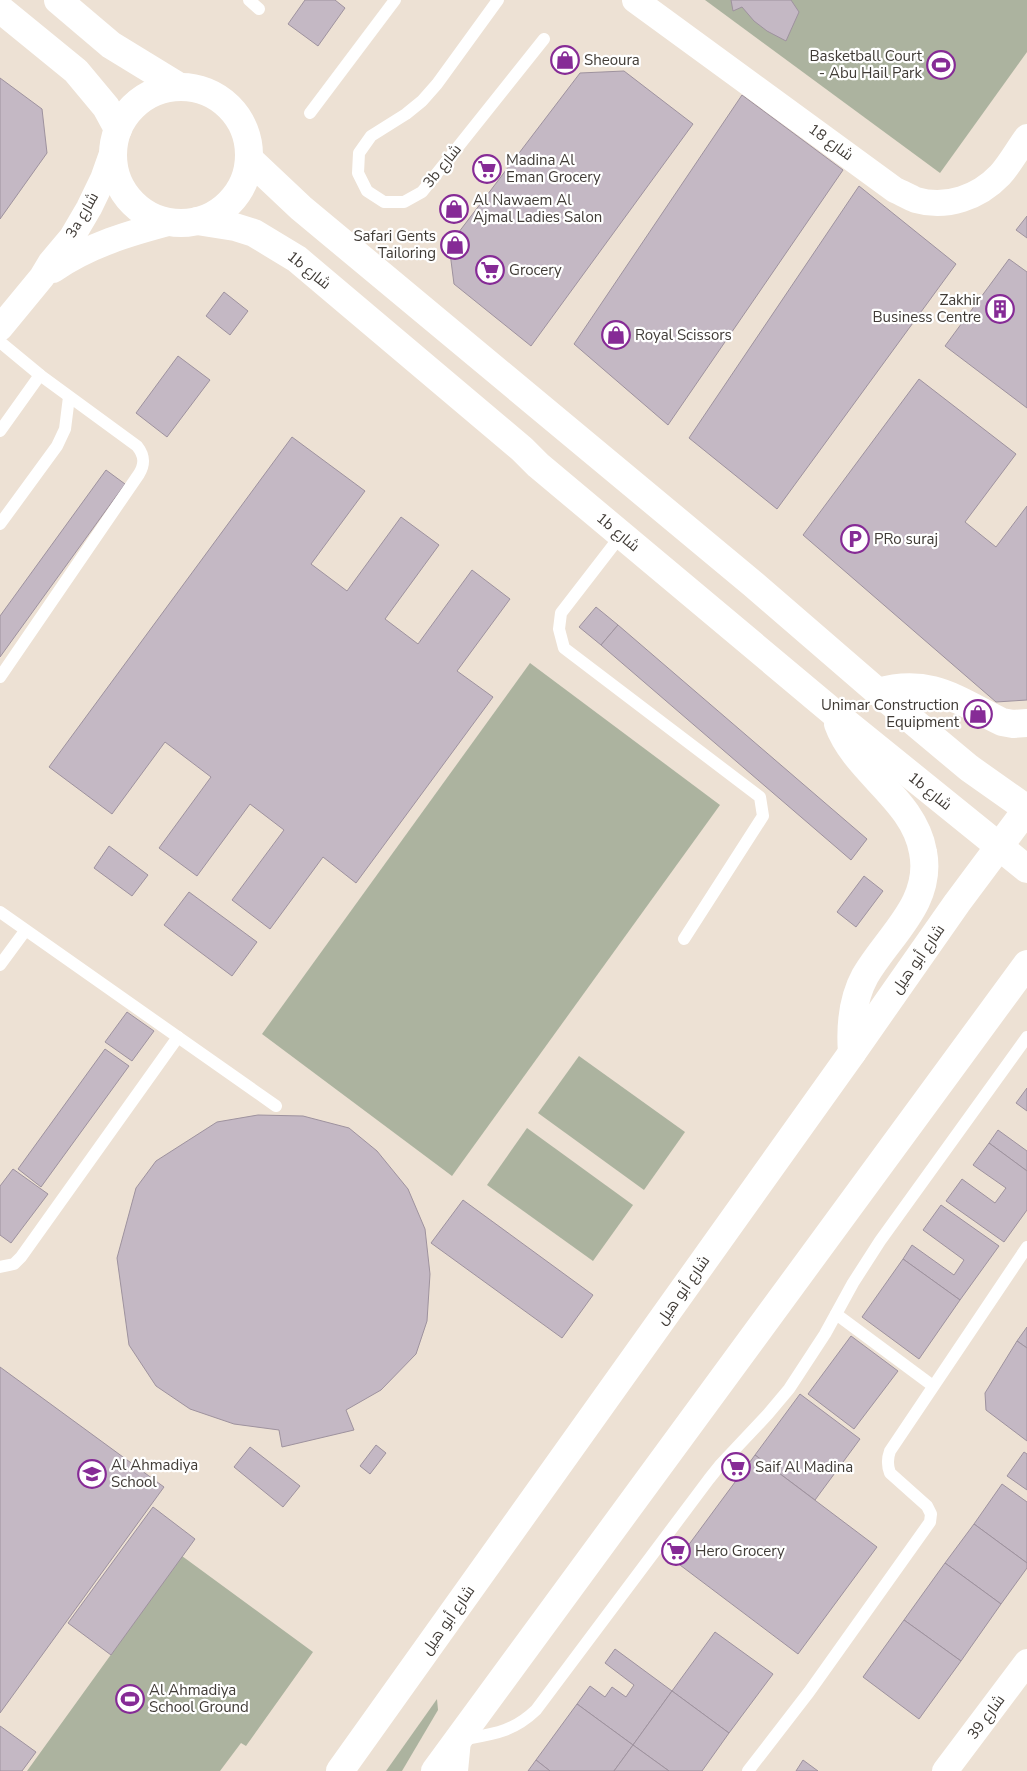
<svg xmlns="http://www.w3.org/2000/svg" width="1027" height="1771" viewBox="0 0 1027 1771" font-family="'Nunito Sans',Cairo,sans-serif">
<rect width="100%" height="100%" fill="#ede1d4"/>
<g fill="#acb39f">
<polygon points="705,0 1027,0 1027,52 940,173"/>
<polygon points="530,663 720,805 452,1176 262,1034"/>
<polygon points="579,1056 685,1132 644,1190 538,1113"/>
<polygon points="527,1128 633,1205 593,1261 487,1185"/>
<polygon points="182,1556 313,1652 246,1746 241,1743 220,1771 27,1771"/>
<polygon points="437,1699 438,1710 402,1771 386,1771"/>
</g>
<g fill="#c4b8c4" stroke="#9e929e">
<polygon points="305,0 335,0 345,8 318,46 288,24"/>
<polygon points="731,0 791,0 799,12 786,41 767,31 754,21 742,7 733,11"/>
<polygon points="624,71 693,124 531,346 454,284 449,245 580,73"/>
<polygon points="0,78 42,109 47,153 0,219"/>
<polygon points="742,95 843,170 668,425 574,344"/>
<polygon points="859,186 956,264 777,509 689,438"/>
<polygon points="1027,216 1027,238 1016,230"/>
<polygon points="1009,259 1027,272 1027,408 945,346"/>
<polygon points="224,292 248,311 230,335 206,316"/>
<polygon points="178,356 210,380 167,437 136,413"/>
<polygon points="919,379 1016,454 965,522 996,547 1027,506 1027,700 996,702 803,535"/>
<polygon points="292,437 365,491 311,564 347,591 401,517 439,545 385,619 418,644 472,570 510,599 457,671 493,697 356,883 323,857 270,929 232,900 284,830 250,804 197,876 159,848 211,777 165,742 112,814 49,767"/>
<polygon points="106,470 125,484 0,657 0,616"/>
<polygon points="596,607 618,625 601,645 579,627"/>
<polygon points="618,625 867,839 851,860 601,645"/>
<polygon points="109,846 148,875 132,896 94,868"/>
<polygon points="864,876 883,891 856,927 837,912"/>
<polygon points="189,892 257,942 232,976 164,925"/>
<polygon points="127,1012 154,1031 132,1061 105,1042"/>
<polygon points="105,1049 129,1066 41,1187 18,1169"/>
<polygon points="1027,1088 1027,1111 1016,1103"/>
<polygon points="258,1115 303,1116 349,1128 377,1151 408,1189 425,1229 430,1274 427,1321 416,1354 381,1390 346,1410 354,1430 282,1447 279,1430 234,1424 190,1409 156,1386 129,1345 117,1258 136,1188 156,1161 217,1122"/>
<polygon points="998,1130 1027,1151 1027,1171 989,1143"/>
<polygon points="989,1143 1027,1171 1027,1210 1004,1242 946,1201 962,1179 995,1203 1006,1188 973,1165"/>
<polygon points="13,1169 48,1194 11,1243 0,1235 0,1186"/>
<polygon points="463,1200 593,1295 562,1338 431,1243"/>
<polygon points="941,1205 999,1246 960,1300 903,1259 912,1245 954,1275 964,1260 923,1230"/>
<polygon points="903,1259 960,1300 919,1359 862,1317"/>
<polygon points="1027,1327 1027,1348 1017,1341"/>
<polygon points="851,1336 898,1371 854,1429 808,1394"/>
<polygon points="1017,1341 1027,1348 1027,1441 986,1410 985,1393"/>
<polygon points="0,1367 164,1487 0,1713"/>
<polygon points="800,1394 860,1439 815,1500 755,1455"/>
<polygon points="376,1445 386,1453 370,1474 360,1466"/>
<polygon points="250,1447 300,1486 283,1507 234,1467"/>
<polygon points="1024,1452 1027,1454 1027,1490 1007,1476"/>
<polygon points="755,1455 877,1547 798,1654 676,1562"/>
<polygon points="1002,1484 1027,1502 1027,1563 974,1524"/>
<polygon points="153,1507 195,1539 111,1655 68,1623"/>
<polygon points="974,1524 1027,1563 1027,1568 1001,1604 945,1563"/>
<polygon points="945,1563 1001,1604 961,1661 904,1620"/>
<polygon points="904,1620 961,1661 919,1719 863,1677"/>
<polygon points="715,1632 773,1674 729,1733 672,1691"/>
<polygon points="615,1649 672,1691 633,1745 577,1704 590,1686 605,1697 612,1687 626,1697 634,1685 605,1663"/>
<polygon points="672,1691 729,1733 702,1771 669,1771 633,1745"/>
<polygon points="577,1704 633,1745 614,1771 550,1771 536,1760"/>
<polygon points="0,1726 36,1752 22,1771 0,1771"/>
<polygon points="633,1745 669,1771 614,1771"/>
<polygon points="536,1760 550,1771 528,1771"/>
<polygon points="803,1760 818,1771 796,1771"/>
</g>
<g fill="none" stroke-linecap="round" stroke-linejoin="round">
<g stroke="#fff" stroke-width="12">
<polyline points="249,0 259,9"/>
<polyline points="498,0 437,84 422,101 406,114 371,136 359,153 358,173 367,191 384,202 404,202 422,192 544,39"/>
<polyline points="310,113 395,0"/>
<path d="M 0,342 L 40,375 L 137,446 C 145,456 145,464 139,474 L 0,677"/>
<polyline points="0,431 40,375"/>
<polyline points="0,524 57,446 65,429 69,397"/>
<polyline points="622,534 561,613 559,629 564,648 760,797 763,816 684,939"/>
<polyline points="0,912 276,1106"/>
<polyline points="0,965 25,931"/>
<polyline points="0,1267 14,1264 21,1257 178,1037"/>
<polyline points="836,1314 933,1386"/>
<path d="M 460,1740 C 492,1734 512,1733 536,1710 L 709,1479 L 721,1464 L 768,1414 L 789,1389 L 825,1334 L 853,1283 L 880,1241 L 1027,1037"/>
<path d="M 748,1771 L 809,1692 L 930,1522 L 931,1514 L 927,1506 L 890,1473 C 887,1465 887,1459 890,1451 L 1027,1247"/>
</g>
<g stroke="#fff" stroke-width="26">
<path d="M 635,0 L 895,190 C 902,193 909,197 916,200 C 947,209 979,197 1000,175 C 1010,164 1018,149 1027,137"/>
<path d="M 53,270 C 89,245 130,233 172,222"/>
<polyline points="0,328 42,277 51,262 72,237 89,208 103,179 114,148"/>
<polyline points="455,1771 458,1740"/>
<polyline points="945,1771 1027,1662"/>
</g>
<g stroke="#fff" stroke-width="28">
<polyline points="58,0 111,45 178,86"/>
<polyline points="0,9 76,71 106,107 118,129"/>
<circle cx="181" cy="155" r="68"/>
<polyline points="249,159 301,208 753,584 878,692 969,768 1027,809"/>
<polyline points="197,221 235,227 254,233 297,259 522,449 538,465 834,713 1027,869"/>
<path d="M 878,692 C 930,677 957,700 1002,722 L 1013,724 L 1027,723"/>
<path d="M 838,724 C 856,773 914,799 923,852 C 933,903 888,936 865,976 C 852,1000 850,1027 852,1053"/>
<polyline points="340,1771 852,1053 957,903 1027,809"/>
<polyline points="435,1771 1027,964"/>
</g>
</g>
<defs>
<symbol id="shop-ring" viewBox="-11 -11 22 22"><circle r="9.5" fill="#fff" stroke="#862b96" stroke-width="1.5"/><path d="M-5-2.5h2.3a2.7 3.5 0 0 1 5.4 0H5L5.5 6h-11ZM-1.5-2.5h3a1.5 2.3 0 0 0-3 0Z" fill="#862b96"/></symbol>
<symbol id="stadium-ring" viewBox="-11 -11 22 22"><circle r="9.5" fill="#fff" stroke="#862b96" stroke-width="1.5"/><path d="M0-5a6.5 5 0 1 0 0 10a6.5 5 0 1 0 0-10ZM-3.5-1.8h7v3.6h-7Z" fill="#862b96"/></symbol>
<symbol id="supermarket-ring" viewBox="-11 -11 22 22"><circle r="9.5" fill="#fff" stroke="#862b96" stroke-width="1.5"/><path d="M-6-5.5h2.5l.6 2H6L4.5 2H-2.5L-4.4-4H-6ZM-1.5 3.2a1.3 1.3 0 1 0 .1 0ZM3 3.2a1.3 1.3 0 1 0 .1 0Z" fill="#862b96"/></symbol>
<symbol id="building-ring" viewBox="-11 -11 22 22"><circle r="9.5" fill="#fff" stroke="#862b96" stroke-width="1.5"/><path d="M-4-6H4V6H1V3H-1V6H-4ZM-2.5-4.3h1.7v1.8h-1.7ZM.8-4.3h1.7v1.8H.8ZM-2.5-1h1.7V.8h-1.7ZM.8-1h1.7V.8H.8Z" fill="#862b96"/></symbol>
<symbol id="parking-ring" viewBox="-11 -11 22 22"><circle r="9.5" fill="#fff" stroke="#862b96" stroke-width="1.5"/><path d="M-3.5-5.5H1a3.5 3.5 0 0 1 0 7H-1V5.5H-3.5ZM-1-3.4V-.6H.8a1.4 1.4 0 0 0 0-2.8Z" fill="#862b96"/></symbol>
<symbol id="school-ring" viewBox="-11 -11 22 22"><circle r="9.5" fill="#fff" stroke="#862b96" stroke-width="1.5"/><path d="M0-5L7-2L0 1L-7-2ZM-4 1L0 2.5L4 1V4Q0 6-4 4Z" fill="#862b96"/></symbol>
</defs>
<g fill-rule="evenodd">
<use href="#shop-ring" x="549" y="44" width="32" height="32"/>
<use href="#stadium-ring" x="925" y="49" width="32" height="32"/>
<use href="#supermarket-ring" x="471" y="153" width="32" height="32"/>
<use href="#shop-ring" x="438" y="193" width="32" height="32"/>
<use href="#shop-ring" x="439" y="229" width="32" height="32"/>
<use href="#supermarket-ring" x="474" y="254" width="32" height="32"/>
<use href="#building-ring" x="984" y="293" width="32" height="32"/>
<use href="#shop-ring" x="600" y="319" width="32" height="32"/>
<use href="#parking-ring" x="839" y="523" width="32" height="32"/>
<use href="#shop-ring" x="962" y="698" width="32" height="32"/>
<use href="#supermarket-ring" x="720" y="1451" width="32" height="32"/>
<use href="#school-ring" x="76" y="1458" width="32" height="32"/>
<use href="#supermarket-ring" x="660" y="1535" width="32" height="32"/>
<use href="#stadium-ring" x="114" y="1683" width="32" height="32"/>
</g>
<g text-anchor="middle" stroke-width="4.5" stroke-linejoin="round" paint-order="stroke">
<g font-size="15" fill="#403b36" stroke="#fff" text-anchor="start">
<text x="922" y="61" text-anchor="end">Basketball Court<tspan x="922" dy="17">- Abu Hail Park</tspan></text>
<text x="584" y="65">Sheoura</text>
<text x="506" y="165">Madina Al<tspan x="506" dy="17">Eman Grocery</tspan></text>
<text x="473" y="205">Al Nawaem Al<tspan x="473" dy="17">Ajmal Ladies Salon</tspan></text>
<text x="436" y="241" text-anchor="end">Safari Gents<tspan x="436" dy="17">Tailoring</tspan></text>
<text x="509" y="275">Grocery</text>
<text x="981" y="305" text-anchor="end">Zakhir<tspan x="981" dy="17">Business Centre</tspan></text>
<text x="635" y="340">Royal Scissors</text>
<text x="874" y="544">PRo suraj</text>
<text x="959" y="710" text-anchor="end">Unimar Construction<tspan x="959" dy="17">Equipment</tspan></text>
<text x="111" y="1470">Al Ahmadiya<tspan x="111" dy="17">School</tspan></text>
<text x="755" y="1472">Saif Al Madina</text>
<text x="695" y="1556">Hero Grocery</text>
<text x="149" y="1695">Al Ahmadiya<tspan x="149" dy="17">School Ground</tspan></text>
</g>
<g font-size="15" fill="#403b36" stroke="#fff">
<text transform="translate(831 142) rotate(36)" y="5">شارع 18</text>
<text transform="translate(442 166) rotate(-51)" y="5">3b شارع</text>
<text transform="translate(82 215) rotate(-60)" y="5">3a شارع</text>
<text transform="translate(309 270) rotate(39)" y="5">1b شارع</text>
<text transform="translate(618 532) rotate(40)" y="5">1b شارع</text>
<text transform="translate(930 791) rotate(39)" y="5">1b شارع</text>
<text transform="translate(918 959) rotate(-55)" y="5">شارع أبو هيل</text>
<text transform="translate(683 1290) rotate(-55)" y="5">شارع أبو هيل</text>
<text transform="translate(448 1620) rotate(-55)" y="5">شارع أبو هيل</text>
<text transform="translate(986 1717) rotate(-53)" y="5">شارع 39</text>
</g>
</g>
</svg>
